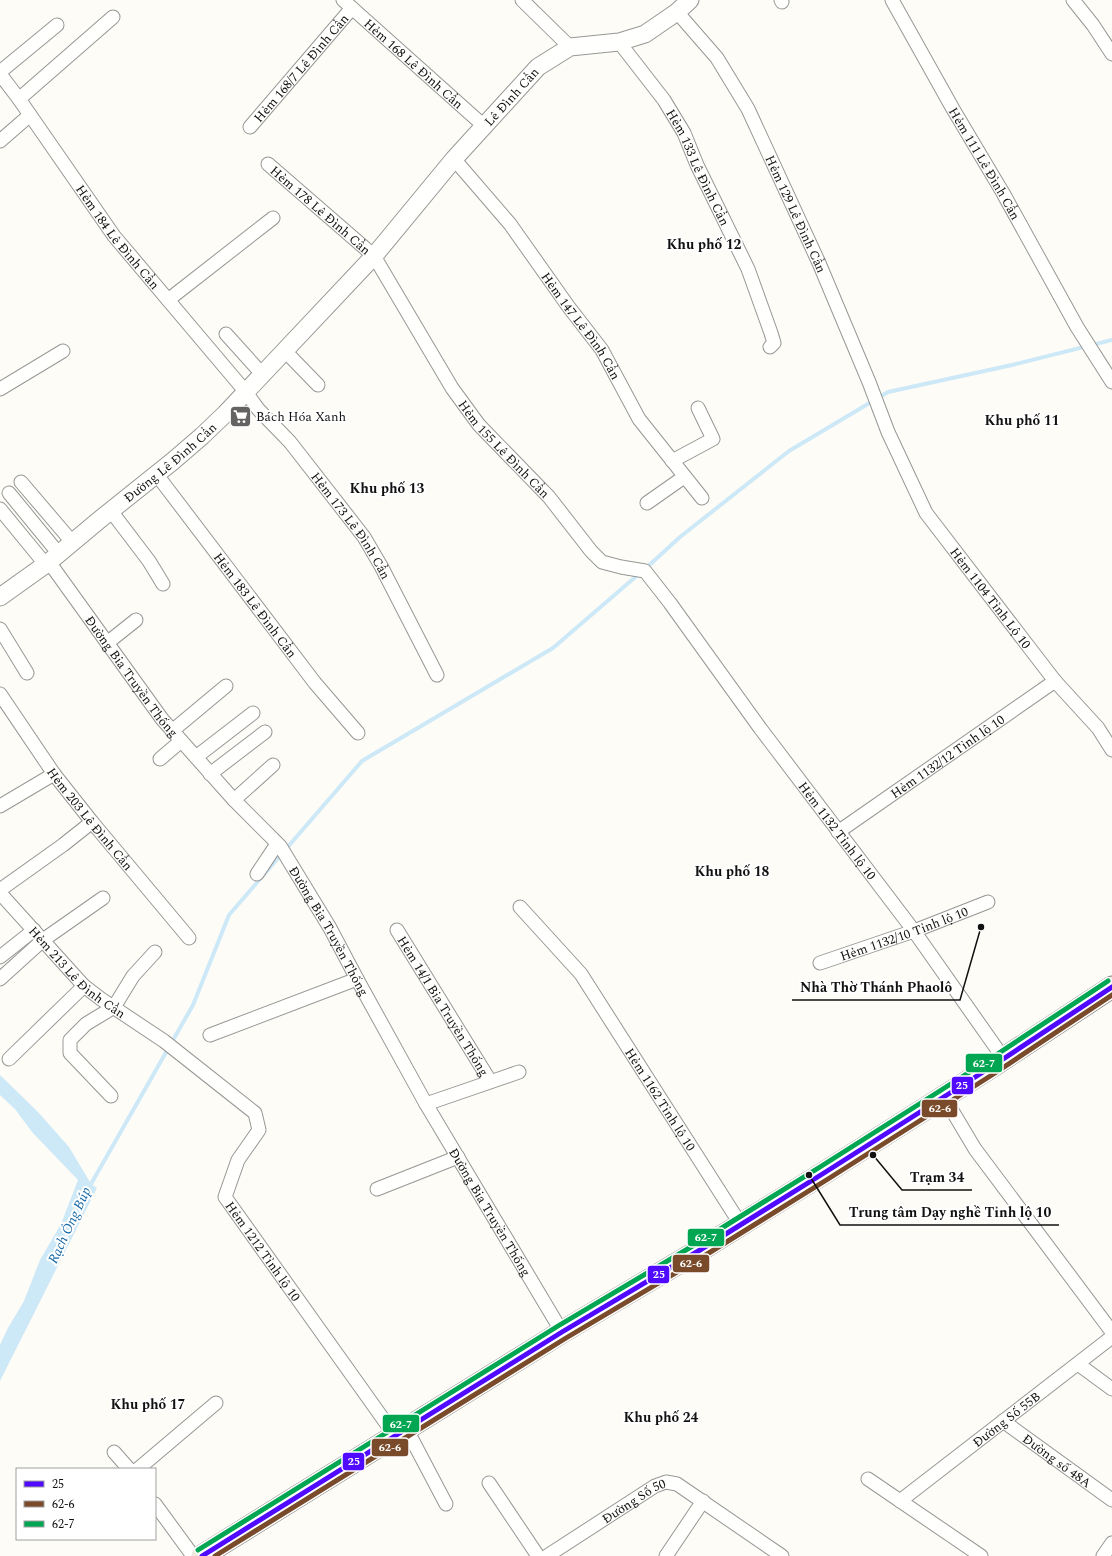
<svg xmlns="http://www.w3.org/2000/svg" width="1112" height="1556" viewBox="0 0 1112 1556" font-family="Spectral,serif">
<rect width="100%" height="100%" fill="#fdfcf7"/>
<polygon fill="#cde8f7" points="0,1075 38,1112 69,1147 91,1184 97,1188 0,1381 0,1345 8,1328 24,1301 40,1260 61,1224 78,1180 32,1132 15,1109 0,1095"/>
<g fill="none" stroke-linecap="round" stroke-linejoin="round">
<g stroke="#cde8f7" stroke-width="4">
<polyline points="645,569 680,537 789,451 888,392 1012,365 1112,340"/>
<polyline points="91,1184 193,1005 229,915 362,761 553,648 640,573"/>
</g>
<defs>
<g id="minor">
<path id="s1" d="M 343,0 L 484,126"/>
<polyline points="522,0 570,47"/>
<polyline points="781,0 782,2"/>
<path id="s2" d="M 892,0 L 953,109 L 1003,193 L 1077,327 L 1112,382"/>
<polyline points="1073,0 1093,25 1112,54"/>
<path id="s3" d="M 677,12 L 717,58 L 748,109 L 819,263 L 869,382 L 888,432 L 926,513 L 1055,681 L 1098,728 L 1112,750"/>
<path id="s4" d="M 619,42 L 664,100 L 684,133 L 697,165 L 748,269 L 771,333 L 774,343 L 770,347"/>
<polyline points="0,72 57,25"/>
<path id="s5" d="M 0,74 L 19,99 L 114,236 L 245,391 L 258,409 L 290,442 L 364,537 L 381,566 L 437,675"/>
<polyline points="19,99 113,17"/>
<path id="s6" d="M 250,127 L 352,8"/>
<polyline points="0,141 30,115"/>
<path id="s7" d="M 454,159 L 510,224 L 568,306 L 602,350 L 639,419 L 702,498"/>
<path id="s8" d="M 268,164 L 374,256 L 452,388 L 479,425 L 549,497 L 591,551 L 602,562 L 621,567 L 645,571 L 670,603 L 760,728 L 914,931 L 1004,1059"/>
<polyline points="168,300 273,218"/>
<polyline points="226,334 262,374"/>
<polyline points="284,350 318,385"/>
<polyline points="0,389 63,351"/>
<polyline points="672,461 713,439 698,408"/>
<path id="s9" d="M 157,475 L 315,683 L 358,733"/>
<polyline points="21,482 73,543"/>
<polyline points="9,493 59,554"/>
<polyline points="647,503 684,477"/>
<polyline points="0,509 46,565"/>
<polyline points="111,511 149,561 163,584"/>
<path id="s10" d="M 49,562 L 162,719 L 234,800 L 280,846 L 330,928 L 357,979 L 426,1104 L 562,1332"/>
<polyline points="0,629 27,673"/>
<polyline points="107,643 136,620"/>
<path id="s11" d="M 0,694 L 54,774 L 92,822 L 189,938"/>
<polyline points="172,731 226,686"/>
<polyline points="196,757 253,713"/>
<polyline points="160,759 181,741"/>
<polyline points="210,774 265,732"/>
<polyline points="234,800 273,765"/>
<polyline points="0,806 54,774"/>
<path id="s12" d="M 838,832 L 1055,681"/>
<polyline points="257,874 277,844"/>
<polyline points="0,890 63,845 92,822"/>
<path id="s13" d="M 0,893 L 84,986 L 101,999 L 164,1041 L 255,1113 L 259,1130 L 238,1160 L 225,1197 L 396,1437"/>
<path id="s14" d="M 520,907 L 581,974 L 741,1225"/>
<path id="s15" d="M 397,930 L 490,1081"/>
<polyline points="0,957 34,930"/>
<path id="s16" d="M 820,963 L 914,931 L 988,902"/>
<polyline points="0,979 43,940 103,898"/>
<polyline points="210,1035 357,979"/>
<polyline points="9,1059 84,986"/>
<polyline points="111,1096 70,1053 70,1040 86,1024 114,1007 133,976 155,952"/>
<polyline points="944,1097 975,1149 1112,1332"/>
<polyline points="426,1104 519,1072"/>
<polyline points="377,1189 458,1157"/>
<polyline points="1078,1364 1112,1389"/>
<path id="s17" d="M 1003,1421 L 1112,1500"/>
<polyline points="407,1430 446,1504"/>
<polyline points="114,1452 129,1469"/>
<polyline points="138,1469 216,1403"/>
<polyline points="868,1479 981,1556"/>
<polyline points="489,1483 538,1556"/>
<path id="s18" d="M 900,1501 L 1112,1337"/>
<polyline points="155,1504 193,1556"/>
<path id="s19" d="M 547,1556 L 655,1486 L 666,1482 L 677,1484 L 782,1556"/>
<polyline points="666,1556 703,1501"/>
<polyline points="1103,1556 1112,1543"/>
</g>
<g id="tertiary">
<path id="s20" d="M 0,597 L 49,562 L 98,521 L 173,461 L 202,436 L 225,414 L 374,256 L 454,159 L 538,67 L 570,47 L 619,42 L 645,34 L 677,12 L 690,0"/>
</g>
<polyline id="primary" points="202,1556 562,1332 700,1250 824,1173 991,1067 1112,987"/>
</defs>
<use href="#minor" stroke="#979795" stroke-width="15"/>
<use href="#tertiary" stroke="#979795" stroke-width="19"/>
<use href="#primary" stroke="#858482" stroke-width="23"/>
<use href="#minor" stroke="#fffffe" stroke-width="13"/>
<use href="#tertiary" stroke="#fffffe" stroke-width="17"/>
<use href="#primary" stroke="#ede9dc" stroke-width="21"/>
<defs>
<polyline id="bus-1" points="202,1556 562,1332 700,1250 824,1173 991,1067 1112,987"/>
<polyline id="bus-2" points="215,1556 566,1338 704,1256 828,1179 995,1073 1112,995"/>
<polyline id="bus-3" points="198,1550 558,1326 696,1244 820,1167 987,1061 1108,981"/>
</defs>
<use href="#bus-1" stroke="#fff" stroke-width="8"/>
<use href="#bus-2" stroke="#fff" stroke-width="8"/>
<use href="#bus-3" stroke="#fff" stroke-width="8"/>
<use href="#bus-1" stroke="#4f0aff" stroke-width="5"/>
<use href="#bus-2" stroke="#7a4b2a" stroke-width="5"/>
<use href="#bus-3" stroke="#00a651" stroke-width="5"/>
</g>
<defs>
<symbol id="supermarket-square" viewBox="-11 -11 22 22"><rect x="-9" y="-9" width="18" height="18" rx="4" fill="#646362" stroke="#fff"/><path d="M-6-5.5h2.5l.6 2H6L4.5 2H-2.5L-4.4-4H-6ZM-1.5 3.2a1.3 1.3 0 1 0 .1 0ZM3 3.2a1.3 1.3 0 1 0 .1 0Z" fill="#fff"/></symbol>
</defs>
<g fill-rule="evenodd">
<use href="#supermarket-square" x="228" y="404" width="25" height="25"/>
</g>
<g text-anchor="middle" stroke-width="4" stroke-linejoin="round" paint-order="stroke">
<g font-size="13" fill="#111" stroke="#fff">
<text dy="5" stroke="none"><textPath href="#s1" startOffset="95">Hẻm 168 Lê Đình Cẩn</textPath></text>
<text dy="5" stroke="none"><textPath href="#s6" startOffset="78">Hẻm 168/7 Lê Đình Cẩn</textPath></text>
<text dy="5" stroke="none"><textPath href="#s20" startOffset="718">Lê Đình Cẩn</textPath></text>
<text dy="5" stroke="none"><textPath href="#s2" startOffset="188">Hẻm 111 Lê Đình Cẩn</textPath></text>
<text dy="5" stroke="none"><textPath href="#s4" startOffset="149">Hẻm 133 Lê Đình Cẩn</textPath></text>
<text dy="5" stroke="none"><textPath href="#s8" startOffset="70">Hẻm 178 Lê Đình Cẩn</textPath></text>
<text dy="5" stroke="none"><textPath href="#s3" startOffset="236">Hẻm 129 Lê Đình Cẩn</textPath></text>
<text dy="5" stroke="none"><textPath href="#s5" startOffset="201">Hẻm 184 Lê Đình Cẩn</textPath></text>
<text dy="5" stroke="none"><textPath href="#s7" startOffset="210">Hẻm 147 Lê Đình Cẩn</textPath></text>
<text dy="5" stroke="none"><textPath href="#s8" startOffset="374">Hẻm 155 Lê Đình Cẩn</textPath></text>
<text dy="5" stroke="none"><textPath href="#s20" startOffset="217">Đường Lê Đình Cẩn</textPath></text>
<text dy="5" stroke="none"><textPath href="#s5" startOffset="573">Hẻm 173 Lê Đình Cẩn</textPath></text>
<text dy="5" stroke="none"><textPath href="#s3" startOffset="669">Hẻm 1104 Tỉnh Lộ 10</textPath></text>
<text dy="5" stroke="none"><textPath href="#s9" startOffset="163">Hẻm 183 Lê Đình Cẩn</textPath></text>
<text dy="5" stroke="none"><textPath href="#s10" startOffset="141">Đường Bia Truyền Thống</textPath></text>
<text dy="5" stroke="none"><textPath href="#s12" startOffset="133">Hẻm 1132/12 Tỉnh lộ 10</textPath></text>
<text dy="5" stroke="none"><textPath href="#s11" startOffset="154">Hẻm 203 Lê Đình Cẩn</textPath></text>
<text dy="5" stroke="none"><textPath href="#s8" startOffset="891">Hẻm 1132 Tỉnh lộ 10</textPath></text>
<text dy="5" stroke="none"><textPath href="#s10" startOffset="465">Đường Bia Truyền Thống</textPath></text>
<text dy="5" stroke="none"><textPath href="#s16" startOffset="89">Hẻm 1132/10 Tỉnh lộ 10</textPath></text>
<text dy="5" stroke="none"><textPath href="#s13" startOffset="111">Hẻm 213 Lê Đình Cẩn</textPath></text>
<text dy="5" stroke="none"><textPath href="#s15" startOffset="89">Hẻm 14/1 Bia Truyền Thống</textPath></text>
<text dy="5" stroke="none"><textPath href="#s14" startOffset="239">Hẻm 1162 Tỉnh lộ 10</textPath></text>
<text dy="5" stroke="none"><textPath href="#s10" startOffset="789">Đường Bia Truyền Thống</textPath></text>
<text dy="5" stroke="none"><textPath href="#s13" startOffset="498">Hẻm 1212 Tỉnh lộ 10</textPath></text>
<text dy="5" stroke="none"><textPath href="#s18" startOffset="134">Đường Số 55B</textPath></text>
<text dy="5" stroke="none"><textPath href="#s17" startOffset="67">Đường số 48A</textPath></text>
<text dy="5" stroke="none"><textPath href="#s19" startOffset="103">Đường Số 50</textPath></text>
</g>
<g font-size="13" fill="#111" stroke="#fff" text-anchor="start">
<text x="256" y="421">Bách Hóa Xanh</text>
</g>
<g font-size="14" font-weight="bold" fill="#111" stroke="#fff">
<text x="704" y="249">Khu phố 12</text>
<text x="1022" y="425">Khu phố 11</text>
<text x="387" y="493">Khu phố 13</text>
<text x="732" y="876">Khu phố 18</text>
<text x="148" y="1409">Khu phố 17</text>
<text x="661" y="1422">Khu phố 24</text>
</g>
<g font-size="14" font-style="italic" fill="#1768a6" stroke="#fff">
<text transform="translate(69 1225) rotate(-65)" y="5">Rạch Ông Búp</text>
</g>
</g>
<path fill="none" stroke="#111" stroke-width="1.5" d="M981 927L960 1000H792M873 1155L902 1190H972M809 1175L840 1225H1059"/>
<g fill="#111" stroke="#fff" stroke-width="1.5">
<circle cx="981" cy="927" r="4"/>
<circle cx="873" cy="1155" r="4"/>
<circle cx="809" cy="1175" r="4"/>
</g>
<g font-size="14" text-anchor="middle" font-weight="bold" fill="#111" stroke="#fff" stroke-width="4" stroke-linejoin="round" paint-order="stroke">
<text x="876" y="992">Nhà Thờ Thánh Phaolô</text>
<text x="937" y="1182">Trạm 34</text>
<text x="950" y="1217">Trung tâm Dạy nghề Tỉnh lộ 10</text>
</g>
<g stroke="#fff" stroke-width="1.5">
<rect x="965" y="1053" width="38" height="20" rx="4" fill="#00a651"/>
<rect x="951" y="1076" width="23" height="19" rx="4" fill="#4f0aff"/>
<rect x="921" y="1099" width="37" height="19" rx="4" fill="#7a4b2a"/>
<rect x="687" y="1228" width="38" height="19" rx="4" fill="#00a651"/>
<rect x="672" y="1254" width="38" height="19" rx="4" fill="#7a4b2a"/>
<rect x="647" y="1265" width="23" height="19" rx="4" fill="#4f0aff"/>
<rect x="382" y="1414" width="38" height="19" rx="4" fill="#00a651"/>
<rect x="371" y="1438" width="38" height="19" rx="4" fill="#7a4b2a"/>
<rect x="342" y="1452" width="23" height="19" rx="4" fill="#4f0aff"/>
</g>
<g font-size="11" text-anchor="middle" font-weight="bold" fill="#fff">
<text x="984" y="1067">62-7</text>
<text x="962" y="1089">25</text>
<text x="940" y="1112">62-6</text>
<text x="706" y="1241">62-7</text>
<text x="691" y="1267">62-6</text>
<text x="659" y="1278">25</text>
<text x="401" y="1428">62-7</text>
<text x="390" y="1451">62-6</text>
<text x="354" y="1465">25</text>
</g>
<rect x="16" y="1468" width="140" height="72" fill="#ffffff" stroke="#a0a0a0"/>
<rect x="24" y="1481" width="20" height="6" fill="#4f0aff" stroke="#a0a0a0"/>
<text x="52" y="1488" font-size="12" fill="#111111">25</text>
<rect x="24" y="1501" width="20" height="6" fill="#7a4b2a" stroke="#a0a0a0"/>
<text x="52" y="1508" font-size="12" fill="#111111">62-6</text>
<rect x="24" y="1521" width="20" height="6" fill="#00a651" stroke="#a0a0a0"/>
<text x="52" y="1528" font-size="12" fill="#111111">62-7</text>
</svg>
